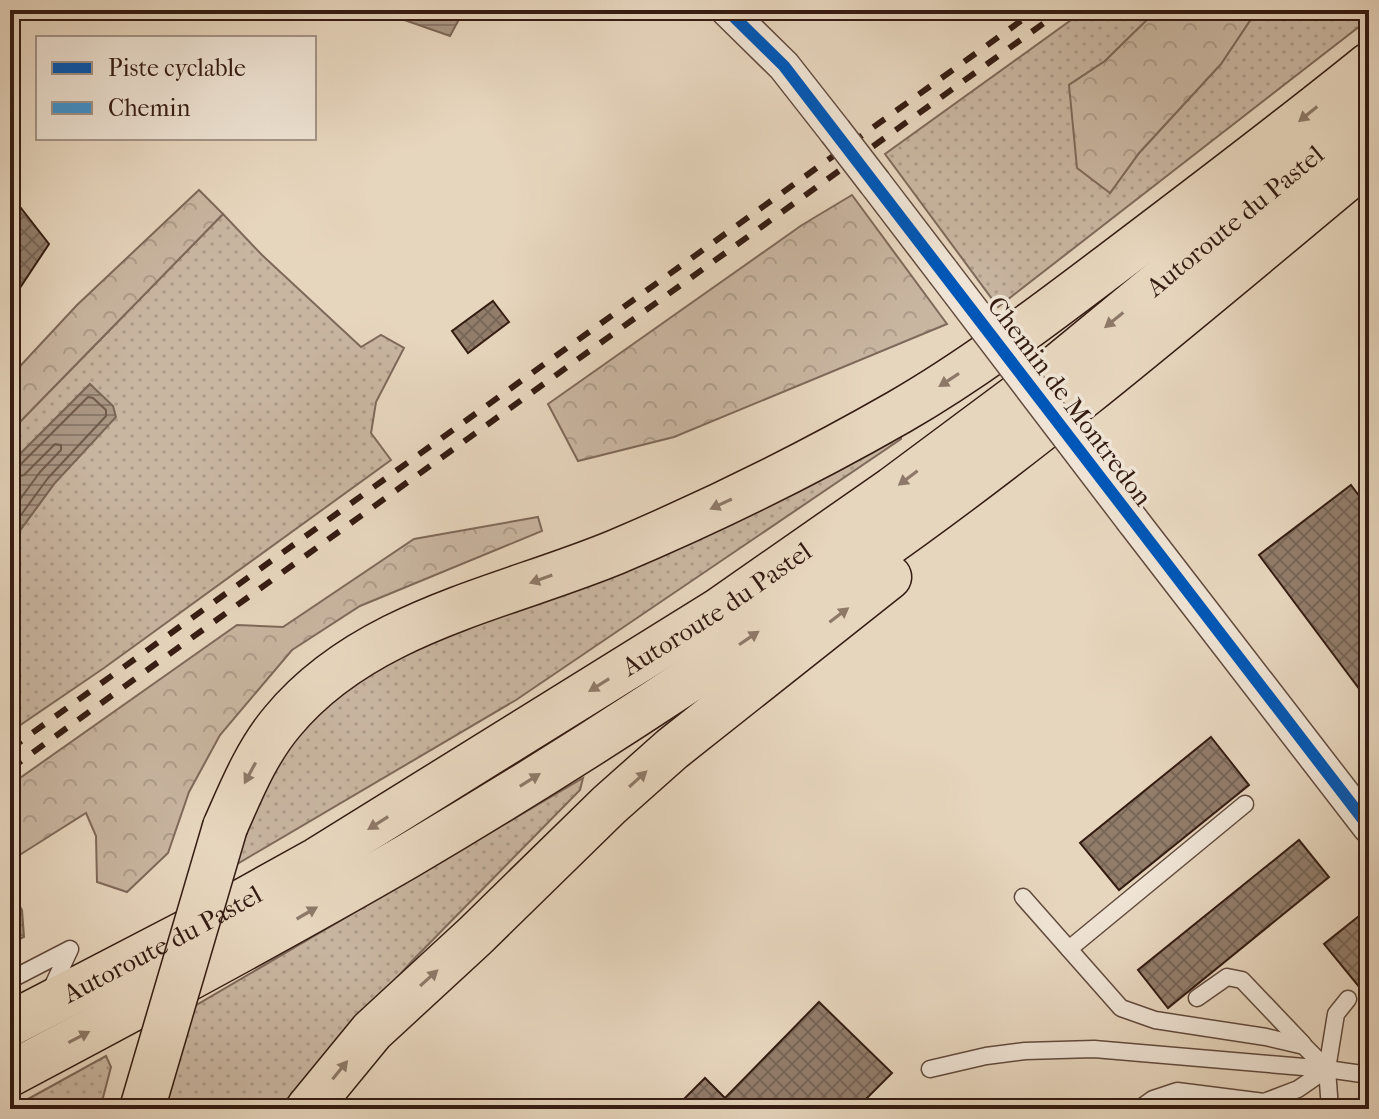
<svg xmlns="http://www.w3.org/2000/svg" width="1379" height="1119" viewBox="0 0 1379 1119" font-family="'IM FELL French Canon',serif">
<defs>
<pattern id="grass-dots" width="8" height="8" patternUnits="userSpaceOnUse" patternTransform="scale(2)"><rect width="8" height="8" fill="#c9b6a1"/><path d="M2 2h.1M6 6h.1" fill="none" stroke="#ad9c8a" stroke-width="1.8" stroke-linecap="round"/></pattern>
<pattern id="forest-crowns" width="20" height="18" patternUnits="userSpaceOnUse" patternTransform="scale(2)"><rect width="20" height="18" fill="#c9b6a1"/><path d="M2 6a3 3 0 1 1 6 0M12 15a3 3 0 1 1 6 0" fill="none" stroke="#ad9c8a"/></pattern>
<pattern id="water-rules" width="6" height="5" patternUnits="userSpaceOnUse" patternTransform="scale(2)"><rect width="6" height="5" fill="#aa9784"/><path d="M0 2.5h6" fill="none" stroke="#8b7a6b"/></pattern>
<pattern id="building-cross-hatch" width="8" height="8" patternUnits="userSpaceOnUse" patternTransform="scale(2)"><rect width="8" height="8" fill="#927d6b"/><path d="M0 0l8 8M0 8l8-8" fill="none" stroke="#786657"/></pattern>
</defs>
<rect width="100%" height="100%" fill="#e7d6be"/>
<filter id="stains"><feTurbulence type="fractalNoise" baseFrequency=".0025" numOctaves="4"/><feColorMatrix values="0 0 0 0 .2 0 0 0 0 .09 0 0 0 0 .02 0 0 0 .5 -.17"/></filter>
<radialGradient id="worn" r=".72"><stop offset=".6" stop-color="#630" stop-opacity="0"/><stop offset="1" stop-color="#630" stop-opacity=".3"/></radialGradient>
<g fill="url(#grass-dots)" stroke="#7f695a" stroke-width="2">
<polygon points="1085,10 1157,10 1105,61 1069,85 1110,193 1139,153 1221,64 1257,10 1369,10 1369,19 998,307 885,154"/>
<polygon points="223,214 262,255 361,347 381,335 404,348 376,402 371,433 391,460 104,668 10,732 10,583 16,536 54,484 90,384 10,464 10,432"/>
<polygon points="901,432 901,439 516,700 227,870 266,762 347,677"/>
<polygon points="583,778 580,790 413,960 279,1109 160,1109 188,1010"/>
<polygon points="106,1056 111,1067 100,1109 10,1109"/>
</g>
<g fill="url(#forest-crowns)" stroke="#7f695a" stroke-width="2">
<polygon points="1157,10 1257,10 1221,64 1139,153 1110,193 1077,168 1069,85 1105,61"/>
<polygon points="199,190 223,214 10,432 10,377 77,305"/>
<polygon points="852,195 947,324 674,437 578,461 548,404 802,225"/>
<polygon points="538,517 542,531 360,606 292,650 220,735 189,792 168,853 127,892 97,882 96,836 86,813 10,861 10,785 237,625 283,627 414,539"/>
</g>
<g fill="url(#water-rules)" stroke="#7b6656" stroke-width="2">
<polygon points="376,10 464,10 450,36"/>
<polygon points="90,384 113,406 116,417 54,484 16,536 10,583 10,464"/>
<polygon points="10,889 22,910 24,937 10,944"/>
</g>
<g fill="none" stroke-linecap="round" stroke-linejoin="round">
<g stroke="#705a4b" stroke-width="2">
<polyline points="10,469 19,466 88,397 93,398 106,410 106,416 48,478 10,530"/>
<polyline points="10,479 24,475 55,444 61,445 61,450 40,472 10,513"/>
</g>
</g>
<g fill="url(#building-cross-hatch)" stroke="#351c12" stroke-width="2">
<polygon points="10,194 49,244 10,303"/>
<polygon points="493,301 509,322 468,353 452,331"/>
<polygon points="1351,485 1369,509 1369,702 1259,555"/>
<polygon points="1211,737 1249,785 1119,890 1080,843"/>
<polygon points="1299,840 1329,877 1168,1008 1138,970"/>
<polygon points="1369,908 1369,999 1324,944"/>
<polygon points="819,1002 892,1073 856,1109 674,1109 705,1078 725,1098"/>
</g>
<g fill="none" stroke-linecap="round" stroke-linejoin="round">
<defs>
<g id="lane">
<polyline points="1023,897 1121,1008 1155,1020 1266,1037 1304,1046 1327,1069"/>
<polyline points="1069,949 1245,804"/>
<polyline points="10,980 70,949 49,994"/>
<polyline points="1197,998 1227,977 1242,980 1303,1044"/>
<polyline points="930,1069 986,1056 1025,1051 1094,1049 1327,1069 1369,1075"/>
<polyline points="1139,1109 1153,1099 1177,1091 1264,1102 1298,1089 1327,1069"/>
<polyline points="1330,1109 1327,1069 1336,1014 1348,999"/>
</g>
<g id="street">
<polyline points="727,10 784,66 835,131"/>
<polyline points="875,183 943,272"/>
<polyline points="1132,520 1369,827"/>
</g>
<g id="highway">
<path d="M 225,827 C 241,791 256,753 282,722 C 364,622 502,599 616,552 C 713,511 808,464 899,412 C 975,368 1044,315 1113,263 C 1199,198 1285,133 1369,65"/>
<path id="s1" d="M 10,1024 L 191,930 L 317,860 L 718,611 L 893,489 L 1057,367 L 1369,110"/>
<path d="M 10,1074 C 144,1003 277,932 408,856 C 564,764 717,664 865,560 C 1041,437 1204,297 1369,160"/>
<polyline points="308,1109 372,1031 475,936 609,805 672,749 889,577"/>
</g>
</defs>
<use href="#lane" stroke="#624a3d" stroke-width="19"/>
<use href="#street" stroke="#624a3d" stroke-width="35"/>
<use href="#highway" stroke="#351c12" stroke-width="47"/>
<use href="#lane" stroke="#efe4d5" stroke-width="16"/>
<use href="#street" stroke="#efe4d5" stroke-width="32"/>
<use href="#highway" stroke="#e7d6be" stroke-width="44"/>
<g stroke="#351c12" stroke-width="6" stroke-dasharray="14 14" stroke-linecap="butt">
<polyline points="10,749 1036,10"/>
<polyline points="10,769 1062,10"/>
</g>
<defs>
<g id="street-bridge">
<polyline points="835,131 875,183"/>
<polyline points="943,272 1132,520"/>
</g>
<polyline id="highway-bridge" points="142,1109 225,827"/>
</defs>
<use href="#street-bridge" stroke="#624a3d" stroke-width="35" stroke-linecap="butt"/>
<use href="#highway-bridge" stroke="#351c12" stroke-width="47" stroke-linecap="butt"/>
<use href="#street-bridge" stroke="#efe4d5" stroke-width="32"/>
<use href="#highway-bridge" stroke="#e7d6be" stroke-width="44"/>
<polyline stroke="#3e94d3" stroke-width="10" stroke-dasharray="20 10" stroke-linecap="butt" points="928,10 964,10"/>
<defs>
<polyline id="cycleway" points="727,10 784,66 1369,827"/>
</defs>
<use href="#cycleway" stroke="#efe4d5" stroke-width="17"/>
<use href="#cycleway" stroke="#0057b8" stroke-width="12"/>
</g>
<defs><path id="oneway-solid" d="M-6-.8H1V-3.2L6.5 0L1 3.2V.8H-6Z" transform="scale(2)"/></defs>
<g fill="#8e7968">
<use href="#oneway-solid" transform="translate(1308 114) rotate(141)"/>
<use href="#oneway-solid" transform="translate(1114 320) rotate(141)"/>
<use href="#oneway-solid" transform="translate(949 380) rotate(147)"/>
<use href="#oneway-solid" transform="translate(908 478) rotate(143)"/>
<use href="#oneway-solid" transform="translate(721 504) rotate(155)"/>
<use href="#oneway-solid" transform="translate(541 579) rotate(160)"/>
<use href="#oneway-solid" transform="translate(839 615) rotate(-37)"/>
<use href="#oneway-solid" transform="translate(749 638) rotate(-34)"/>
<use href="#oneway-solid" transform="translate(599 685) rotate(148)"/>
<use href="#oneway-solid" transform="translate(250 773) rotate(118)"/>
<use href="#oneway-solid" transform="translate(638 779) rotate(-42)"/>
<use href="#oneway-solid" transform="translate(530 780) rotate(-32)"/>
<use href="#oneway-solid" transform="translate(378 823) rotate(148)"/>
<use href="#oneway-solid" transform="translate(307 913) rotate(-30)"/>
<use href="#oneway-solid" transform="translate(429 978) rotate(-42)"/>
<use href="#oneway-solid" transform="translate(79 1037) rotate(-28)"/>
<use href="#oneway-solid" transform="translate(340 1070) rotate(-51)"/>
</g>
<g text-anchor="middle" stroke-width="7" stroke-linejoin="round" paint-order="stroke">
<g font-size="26" fill="#351c12" stroke="#efe4d5">
<text dy="9" stroke="none"><textPath href="#s1" startOffset="1468">Autoroute du Pastel</textPath></text>
<text transform="translate(1070 401) rotate(53)" y="9">Chemin de Montredon</text>
<text dy="9" stroke="none"><textPath href="#s1" startOffset="820">Autoroute du Pastel</textPath></text>
<text dy="9" stroke="none"><textPath href="#s1" startOffset="172">Autoroute du Pastel</textPath></text>
</g>
</g>
<rect width="1379" height="1119" fill="none" stroke="#e7d6be" stroke-width="40"/>
<rect x="12" y="12" width="1355" height="1095" fill="none" stroke="#351c12" stroke-width="4"/>
<rect x="20" y="20" width="1339" height="1079" fill="none" stroke="#351c12" stroke-width="2"/>
<rect x="36" y="36" width="280" height="104" fill="#efe4d5" stroke="#a59487" stroke-width="2"/>
<rect x="52" y="62" width="40" height="12" fill="#0057b8" stroke="#a59487" stroke-width="2"/>
<text x="108" y="76" font-size="24" fill="#351c12">Piste cyclable</text>
<rect x="52" y="102" width="40" height="12" fill="#3e94d3" stroke="#a59487" stroke-width="2"/>
<text x="108" y="116" font-size="24" fill="#351c12">Chemin</text>
<rect width="100%" height="100%" filter="url(#stains)"/>
<rect width="100%" height="100%" fill="url(#worn)"/>
</svg>
